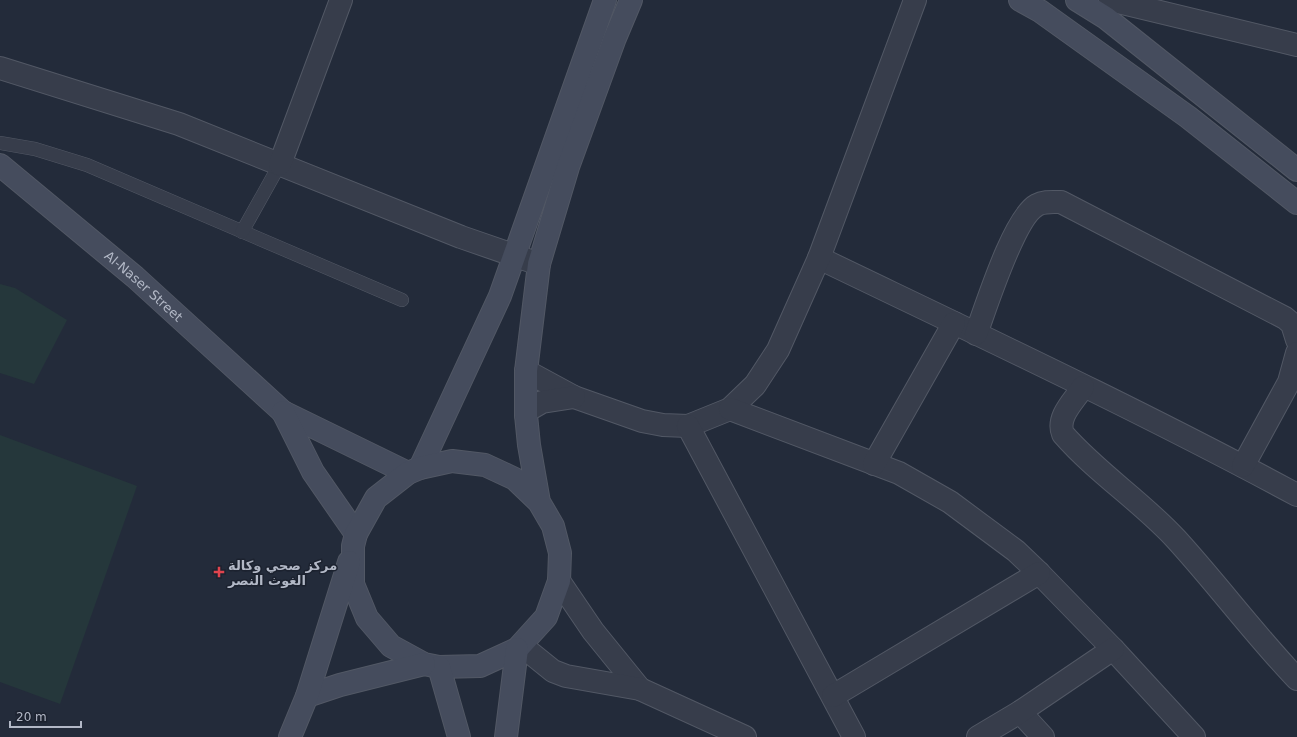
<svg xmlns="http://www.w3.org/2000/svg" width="1297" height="737" viewBox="0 0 1297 737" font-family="'DejaVu Sans','Noto Sans Arabic',sans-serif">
<rect width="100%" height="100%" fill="#232b3a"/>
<g fill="#25373b">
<polygon points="0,284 15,288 67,320 34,384 0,373"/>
<polygon points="0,435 137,486 60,704 0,682"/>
</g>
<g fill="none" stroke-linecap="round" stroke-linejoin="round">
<defs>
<g id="lane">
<polyline points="0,143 35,149 87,165 402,300"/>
<polyline points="242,232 280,164"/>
</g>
<g id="street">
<polyline points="1110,0 1297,45"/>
<polyline points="0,68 179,124 461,237 539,264"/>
<polyline points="280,164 341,0"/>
<path d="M 819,258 C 979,335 1141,411 1297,495"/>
<path d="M 976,334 C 986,307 1014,217 1037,205 C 1044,201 1052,202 1061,202 L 1285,318 L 1292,324 L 1297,340"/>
<polyline points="526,371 574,397 642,421 663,425 688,426 730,409 755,385 778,350 819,258 915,0"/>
<path d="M 1083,387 C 1074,401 1056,417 1063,434 C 1097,473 1141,501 1176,539 C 1218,585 1254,634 1297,679"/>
<polyline points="730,409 899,473 950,502 1016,551 1039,573 1113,649 1194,737"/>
<polyline points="526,415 528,410 542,402 574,397"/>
<polyline points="688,426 854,737"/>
<polyline points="874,464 954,323"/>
<polyline points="1243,466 1289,382 1297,353"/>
<polyline points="559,581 593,631 640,689"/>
<polyline points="522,646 553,671 566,676 640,689 745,737"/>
<polyline points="833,696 1039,573"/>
<polyline points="1020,712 1043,737"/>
<polyline points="978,737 1020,712 1113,649"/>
</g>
<g id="secondary">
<polyline points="1020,0 1040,11 1188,117 1297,203"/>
<polyline points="1077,0 1106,18 1297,170"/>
<path id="s1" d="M 0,165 L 135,277 L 283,412 L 408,473"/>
<polyline points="283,412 313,472 356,534"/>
<polyline points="420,468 500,296 605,0"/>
<polyline points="539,502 515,479 485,465 452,461 420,468 408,473 376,498 356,534 353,546 353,584 367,618 391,646 424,664 439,667 480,666 517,649 546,617 559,581 560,553 553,526 539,502 529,445 526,415 526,371 539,264 568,167 615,38 631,0"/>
<polyline points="439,667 459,737"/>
<polyline points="307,696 340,685 424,664"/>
<polyline points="290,737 307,696 349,562"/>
<polyline points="506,737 517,649"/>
</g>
</defs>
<use href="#lane" stroke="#525865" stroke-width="14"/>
<use href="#street" stroke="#525865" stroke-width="24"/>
<use href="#secondary" stroke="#525865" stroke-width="24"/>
<use href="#lane" stroke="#373d4b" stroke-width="13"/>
<use href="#street" stroke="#373d4b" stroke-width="22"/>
<use href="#secondary" stroke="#454c5d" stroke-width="22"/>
</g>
<path fill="#e0444e" stroke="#1c222f" stroke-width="1.5" d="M217 566h4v4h4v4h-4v4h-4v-4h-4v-4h4z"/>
<g text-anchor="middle" stroke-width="3" stroke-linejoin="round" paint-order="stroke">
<g font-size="13" fill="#b2b8c6" stroke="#1c222f">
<text dy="5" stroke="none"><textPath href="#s1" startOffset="188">Al-Naser Street</textPath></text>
</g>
<g font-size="13" font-weight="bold" fill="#b2b8c6" stroke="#1c222f" text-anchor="start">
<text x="228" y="570">مركز صحي وكالة<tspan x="228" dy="15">الغوث النصر</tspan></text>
</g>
</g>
<path d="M10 721v6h71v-6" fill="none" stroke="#b2b8c6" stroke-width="2"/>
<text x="16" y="721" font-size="12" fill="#b2b8c6" stroke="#1c222f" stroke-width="3" paint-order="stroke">20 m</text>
</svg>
